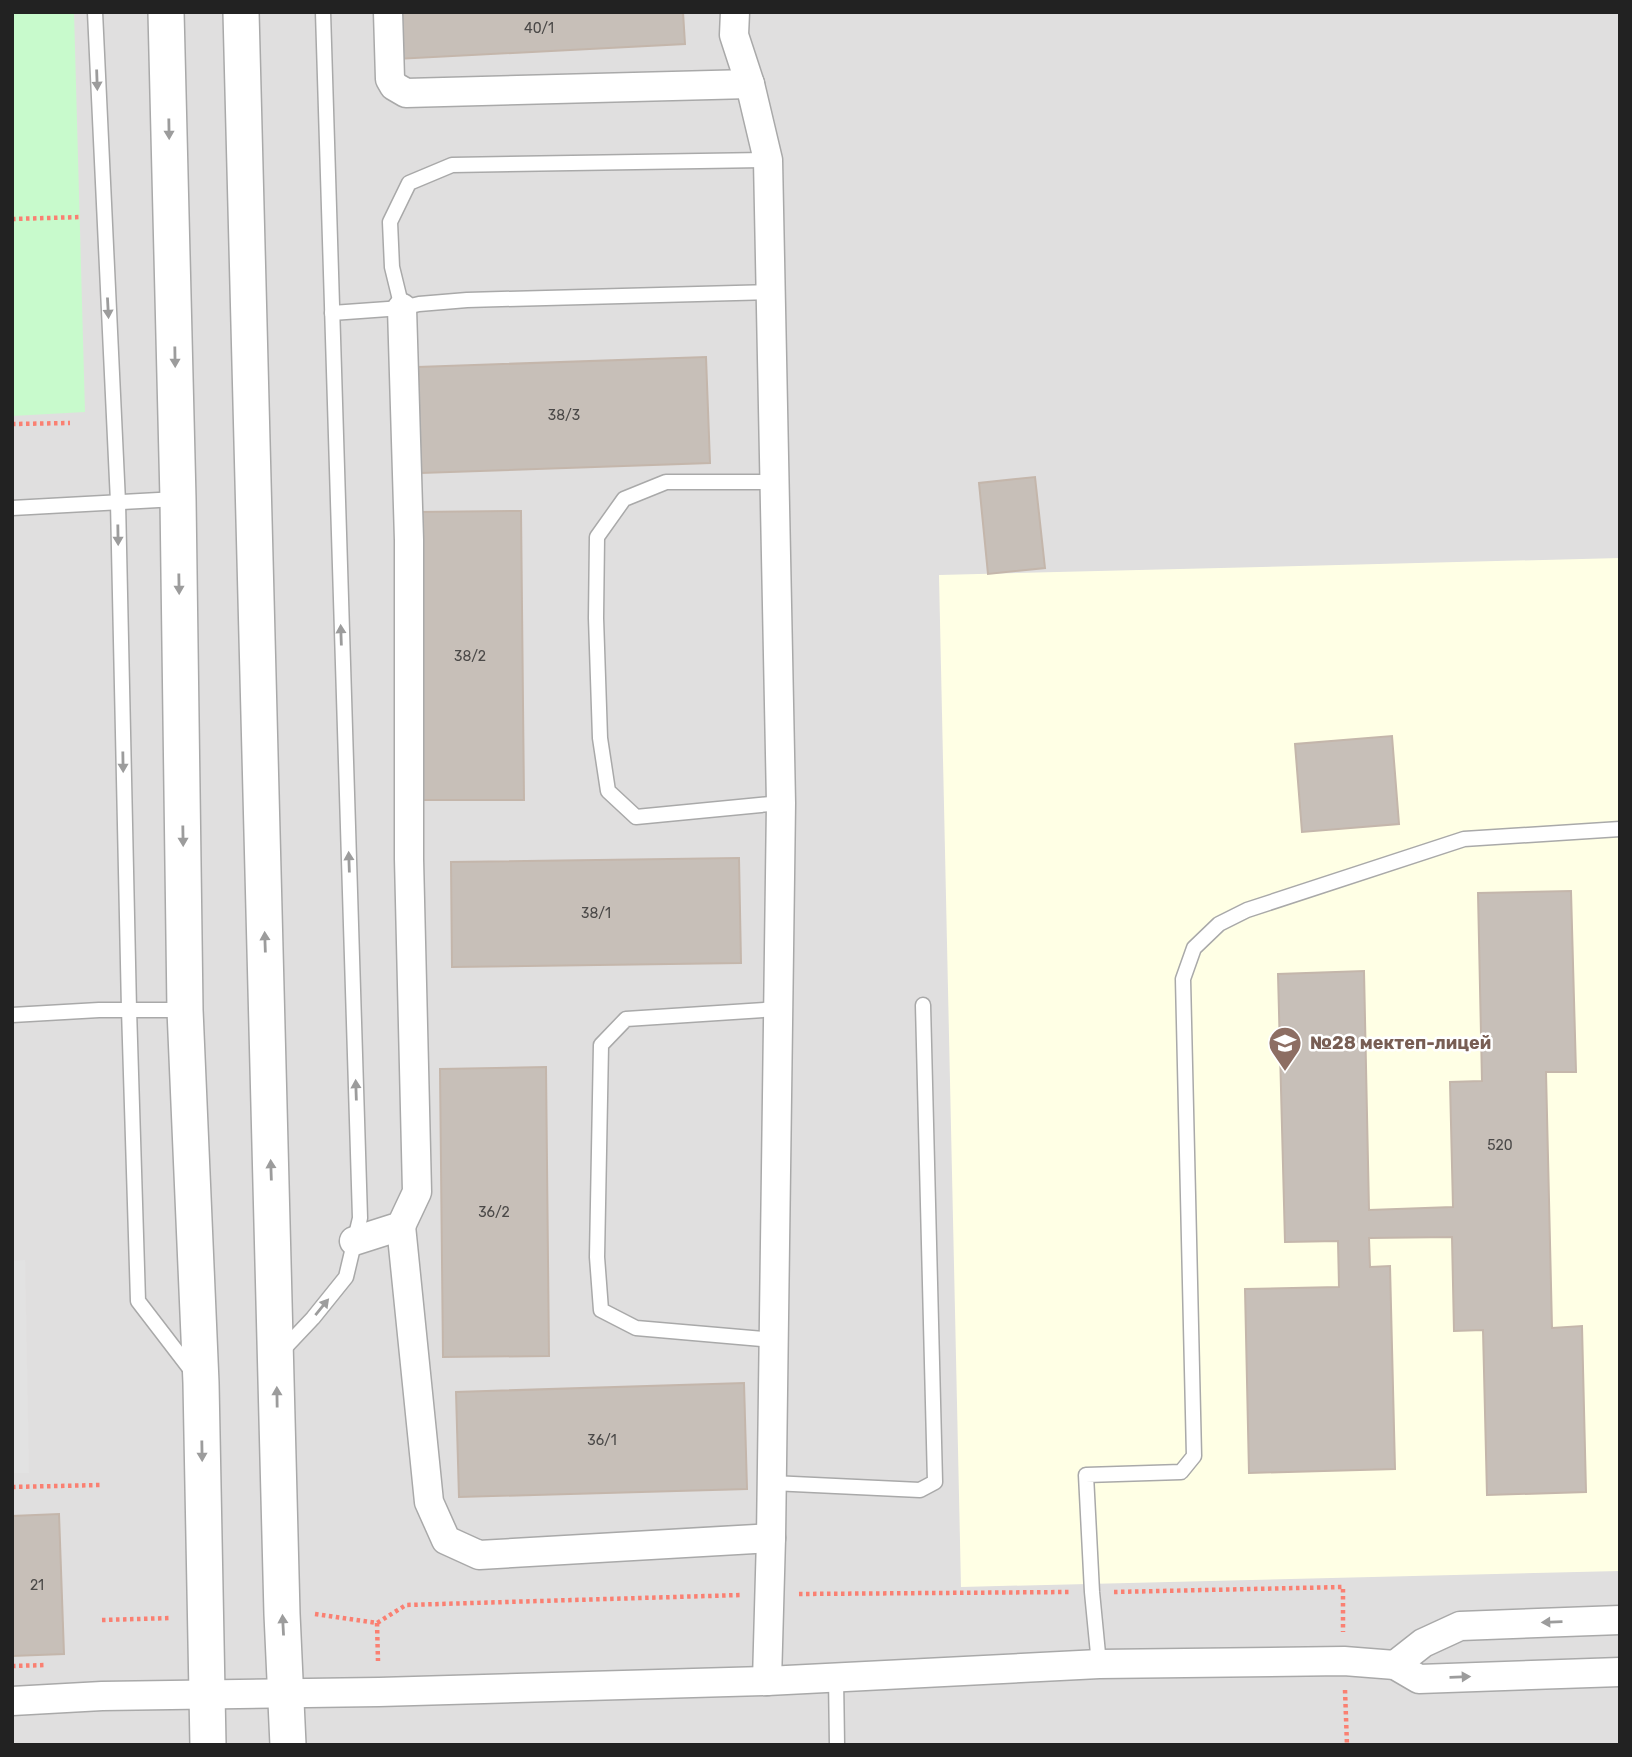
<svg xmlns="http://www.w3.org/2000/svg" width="1632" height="1757" viewBox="0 0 1632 1757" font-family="Rubik,sans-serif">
<rect width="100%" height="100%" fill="#f2efe9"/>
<rect fill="#e0dfdf" x="12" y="12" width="1608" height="1733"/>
<polygon fill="#ffffe5" points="1620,558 1620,1571 961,1587 939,575"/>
<polygon fill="#c8facc" points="12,12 74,12 85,412 12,416"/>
<polygon fill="#e2e2e2" points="25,1260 29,1473 12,1473 12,1261"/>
<g fill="#c7bfb8" stroke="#c4b6ab" stroke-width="2">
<polygon points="394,12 683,12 685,44 396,59"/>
<polygon points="706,357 710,463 421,473 418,367"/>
<polygon points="1035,477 1045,568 988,574 979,483"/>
<polygon points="521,511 524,800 418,800 416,512"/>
<polygon points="1392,736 1399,824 1302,832 1295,744"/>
<polygon points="739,858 741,963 452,967 451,862"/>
<polygon points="1571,891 1576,1072 1546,1072 1552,1328 1582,1326 1586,1492 1487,1495 1483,1330 1454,1331 1452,1237 1369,1238 1370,1267 1390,1266 1395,1469 1249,1473 1245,1289 1339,1287 1338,1241 1285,1242 1278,974 1364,971 1369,1210 1453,1207 1450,1082 1482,1081 1478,893"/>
<polygon points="546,1067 549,1356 443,1357 440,1069"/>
<polygon points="744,1383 747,1489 459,1497 456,1392"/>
<polygon points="59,1514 64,1654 12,1656 12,1516"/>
</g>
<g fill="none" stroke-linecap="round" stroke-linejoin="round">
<defs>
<g id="service">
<polyline points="95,12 118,502 129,1009 138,1301 194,1374"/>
<polyline points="402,308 392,267 390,222 409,183 452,165 768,160"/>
<polyline points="332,313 402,308 419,304 467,300 771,292"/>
<polyline points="775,482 666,482 624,499 597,537 596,618 600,738 608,791 636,817 781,803"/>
<polyline points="12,508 177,499"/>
<polyline points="12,1015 99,1010 185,1010"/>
<polyline points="774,1340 636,1328 601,1310 597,1257 601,1045 626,1019 778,1009"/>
<polyline points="279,1354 313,1318 346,1277 360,1218 323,12"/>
<polyline points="772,1483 920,1490 935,1482 923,1005"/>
<polyline points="1099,1664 1092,1592 1086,1475 1181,1472 1194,1456 1183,979 1194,948 1219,924 1247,910 1464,839 1620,829"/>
<polyline points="836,1677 837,1745"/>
</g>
<g id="minor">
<polyline points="388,12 390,79 394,86 406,93 750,84"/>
<polyline points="735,12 734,35 750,84 768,160 781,803 771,1538 767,1681"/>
<polyline points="401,1226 429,1502 446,1540 479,1555 771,1538"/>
<polyline points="354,1241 401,1226 417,1192 409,859 409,540 402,308"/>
<polyline points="1395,1665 1423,1643 1460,1626 1620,1620"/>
<polyline points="12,1701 102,1696 379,1692 767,1681 1099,1664 1344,1661 1395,1665 1419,1679 1620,1672"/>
</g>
<g id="tertiary">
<polyline points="166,12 178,499 185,1010 201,1383 208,1745"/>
<polyline points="241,12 282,1614 288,1745"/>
</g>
</defs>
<use href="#service" stroke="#a9a9a9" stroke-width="17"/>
<use href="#minor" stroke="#a9a9a9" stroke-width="31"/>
<use href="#tertiary" stroke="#a9a9a9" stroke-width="38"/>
<g stroke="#fa8072" stroke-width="4.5" stroke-dasharray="3.5 3.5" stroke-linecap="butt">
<polyline points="12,219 81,217"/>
<polyline points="12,424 70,423"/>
<polyline points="12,1487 101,1485"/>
<polyline points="1114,1592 1343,1587 1343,1632"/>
<polyline points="799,1594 1070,1592"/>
<polyline points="315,1614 377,1623 406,1605 741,1595"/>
<polyline points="102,1620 171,1618"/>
<polyline points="377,1623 378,1661"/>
<polyline points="12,1666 46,1665"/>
<polyline points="1345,1690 1347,1745"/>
</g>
<use href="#service" stroke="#fff" stroke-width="14"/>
<use href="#minor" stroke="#fff" stroke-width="28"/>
<use href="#tertiary" stroke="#fff" stroke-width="35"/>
</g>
<defs><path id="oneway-solid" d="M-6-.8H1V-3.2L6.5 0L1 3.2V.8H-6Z" transform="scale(1.75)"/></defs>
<g fill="#9c9c9c">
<use href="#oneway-solid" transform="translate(97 80) rotate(88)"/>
<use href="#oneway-solid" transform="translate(169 129) rotate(89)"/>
<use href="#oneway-solid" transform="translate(108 308) rotate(87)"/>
<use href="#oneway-solid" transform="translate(175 357) rotate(89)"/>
<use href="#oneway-solid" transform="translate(118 535) rotate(89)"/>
<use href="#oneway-solid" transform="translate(179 584) rotate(89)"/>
<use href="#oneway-solid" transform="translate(341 635) rotate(-92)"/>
<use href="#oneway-solid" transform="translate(123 762) rotate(89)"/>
<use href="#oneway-solid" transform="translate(183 836) rotate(89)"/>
<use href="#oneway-solid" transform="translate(349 862) rotate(-92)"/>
<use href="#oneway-solid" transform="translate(265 942) rotate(-92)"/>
<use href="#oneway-solid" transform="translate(356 1090) rotate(-92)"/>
<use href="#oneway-solid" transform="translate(271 1170) rotate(-92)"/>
<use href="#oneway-solid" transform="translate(322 1307) rotate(-51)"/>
<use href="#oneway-solid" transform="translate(277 1397) rotate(-91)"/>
<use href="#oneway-solid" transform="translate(202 1451) rotate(89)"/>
<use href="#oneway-solid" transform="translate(1552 1622) rotate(178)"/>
<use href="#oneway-solid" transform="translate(283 1625) rotate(-93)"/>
<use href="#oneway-solid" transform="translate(1460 1677) rotate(-2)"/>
</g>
<defs>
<symbol id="school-pin" viewBox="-11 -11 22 30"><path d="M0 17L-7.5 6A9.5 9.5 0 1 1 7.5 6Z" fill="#8d6e63" stroke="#fff"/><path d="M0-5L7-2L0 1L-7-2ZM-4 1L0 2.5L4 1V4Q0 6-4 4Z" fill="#fff"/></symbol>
</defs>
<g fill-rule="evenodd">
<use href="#school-pin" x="1266" y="1024" width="38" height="52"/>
</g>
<g text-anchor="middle" stroke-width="5" stroke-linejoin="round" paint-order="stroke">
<g font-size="14" fill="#4b4948">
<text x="539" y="33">40/1</text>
<text x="564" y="420">38/3</text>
<text x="470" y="661">38/2</text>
<text x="596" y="918">38/1</text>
<text x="1500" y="1150">520</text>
<text x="494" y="1217">36/2</text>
<text x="602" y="1445">36/1</text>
<text x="37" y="1590">21</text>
</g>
<g font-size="18" font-weight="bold" fill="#785e54" stroke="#fff" text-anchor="start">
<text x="1310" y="1049">№28 мектеп-лицей</text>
</g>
</g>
<rect width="1632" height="1757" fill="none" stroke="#222222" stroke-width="28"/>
</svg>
